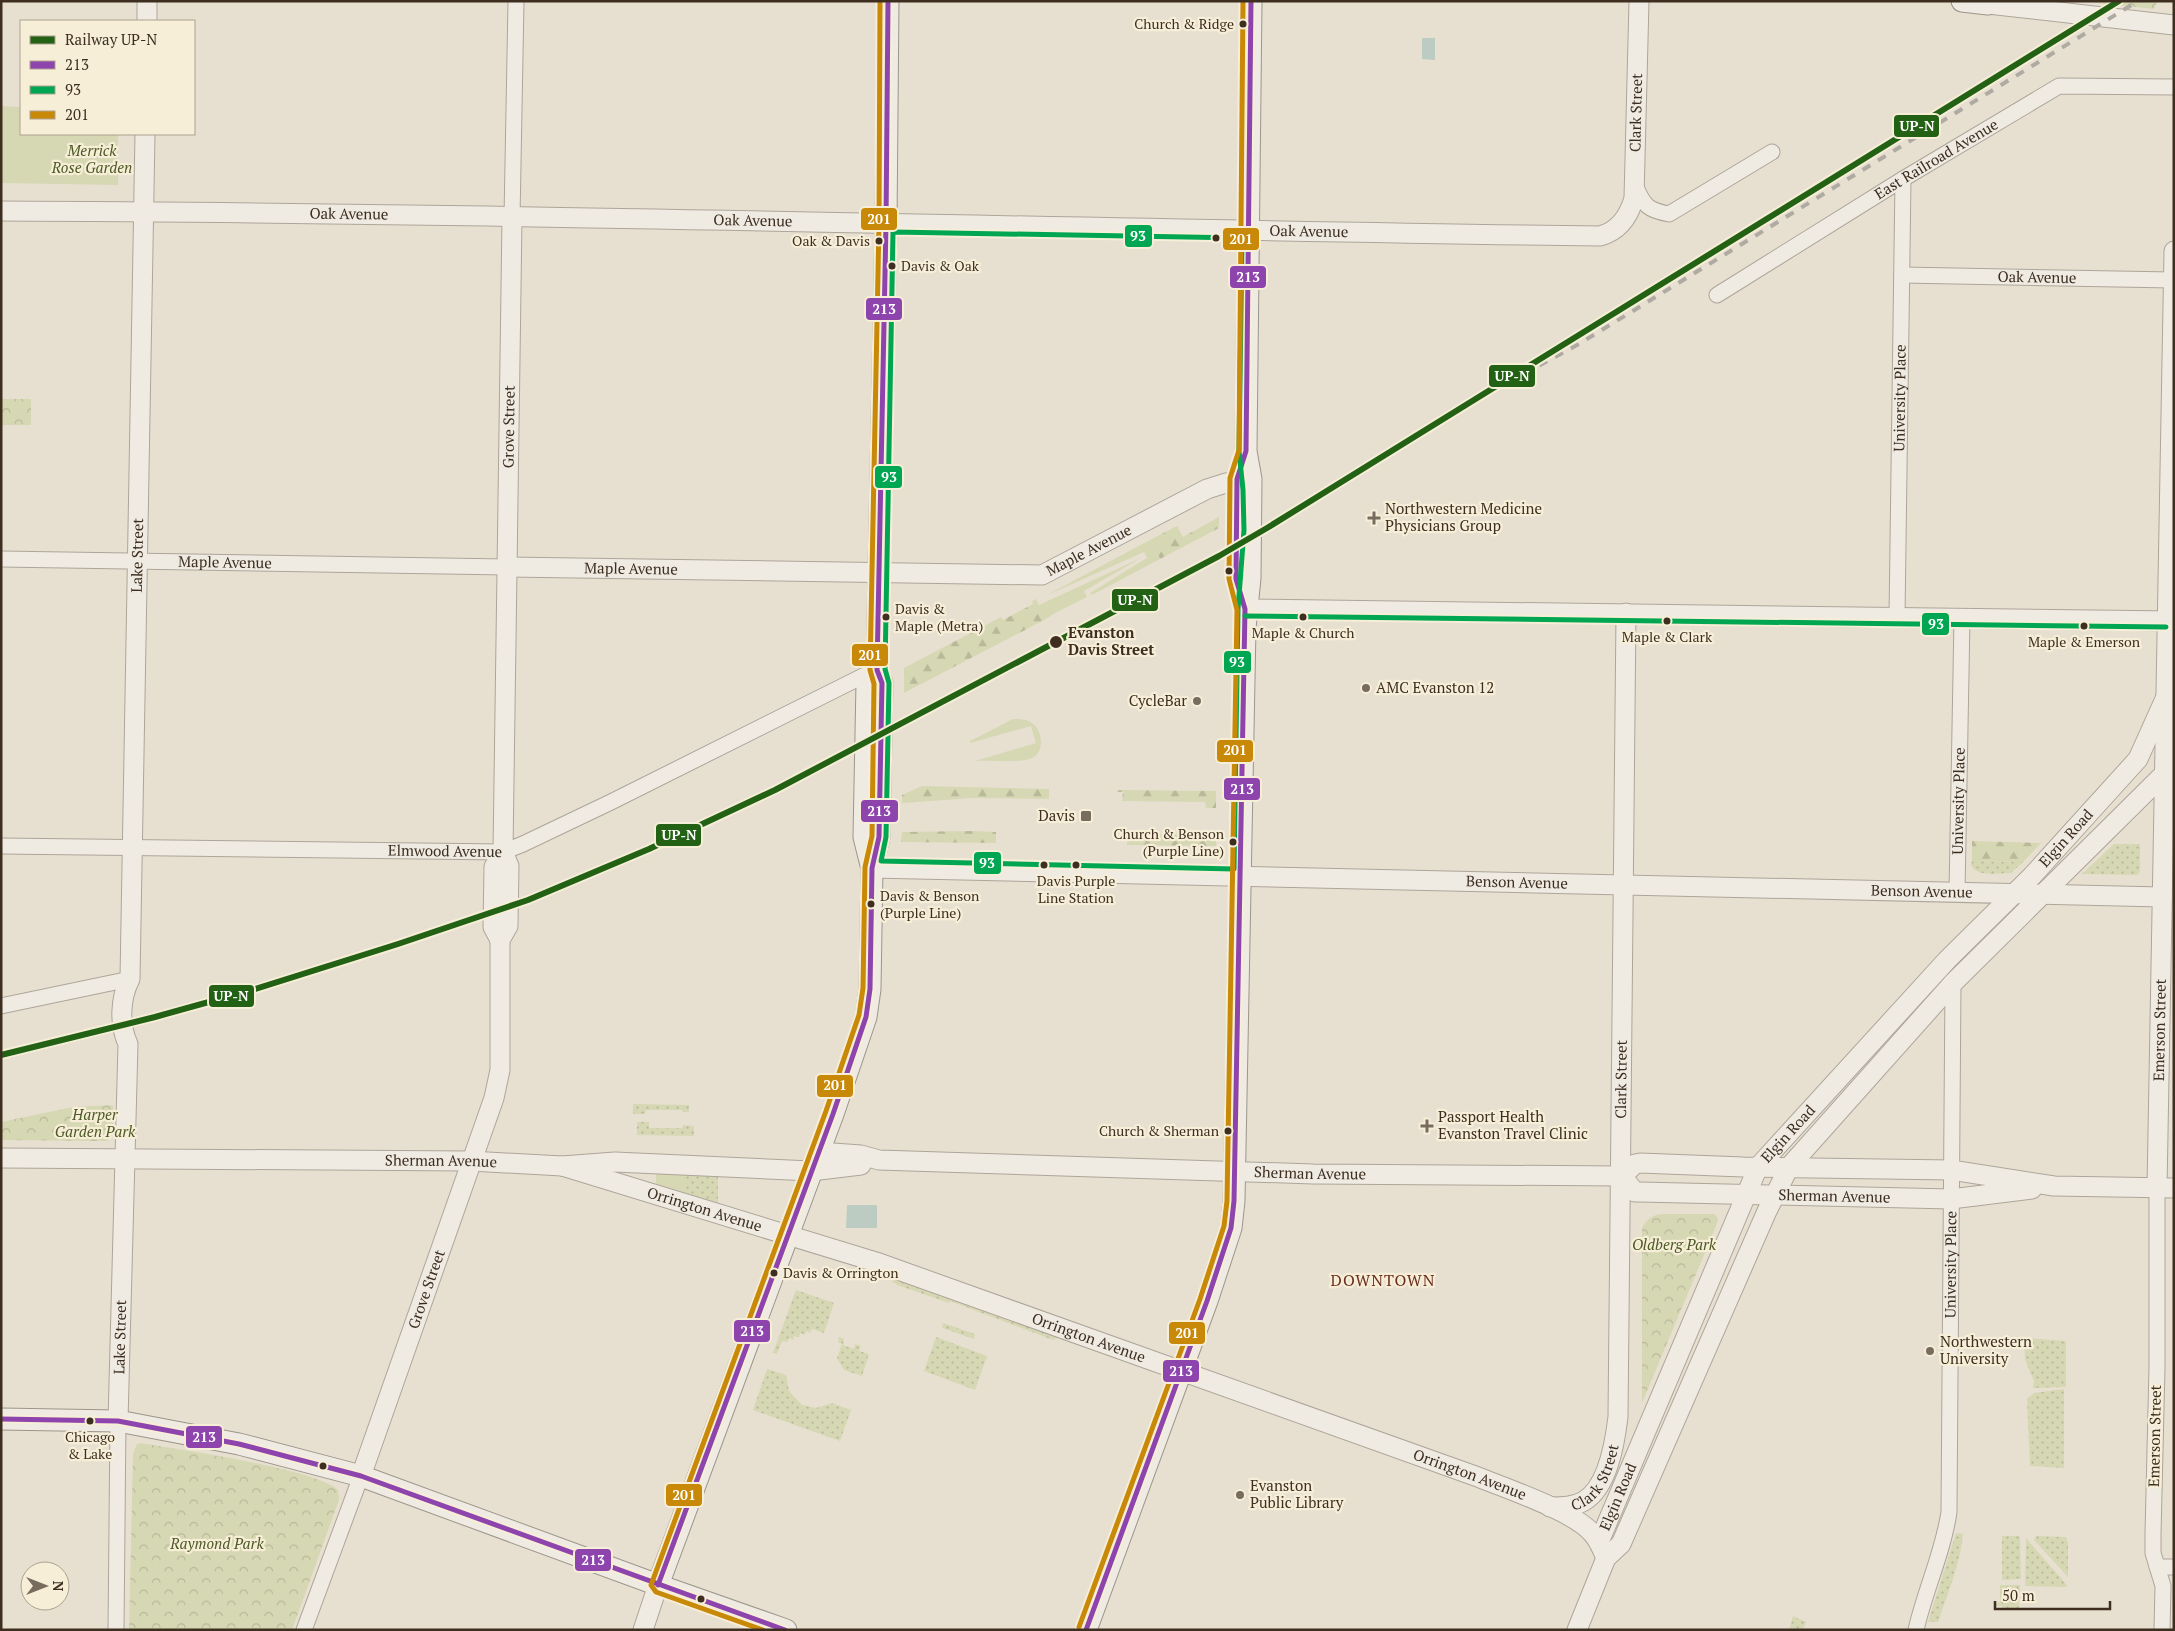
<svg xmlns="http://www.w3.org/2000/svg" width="2175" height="1631" viewBox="0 0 2175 1631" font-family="'PT Serif',serif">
<defs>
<pattern id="grass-dots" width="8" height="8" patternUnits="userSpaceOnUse" patternTransform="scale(1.25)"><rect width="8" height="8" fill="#d6d7b3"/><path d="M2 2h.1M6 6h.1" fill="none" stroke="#b9b99a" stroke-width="1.8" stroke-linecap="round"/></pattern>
<pattern id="forest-firs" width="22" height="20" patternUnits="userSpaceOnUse" patternTransform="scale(1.25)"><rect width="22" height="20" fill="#d6d7b3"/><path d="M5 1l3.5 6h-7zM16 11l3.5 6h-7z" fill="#b9b99a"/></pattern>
<pattern id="park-crowns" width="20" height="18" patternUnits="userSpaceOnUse" patternTransform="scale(1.25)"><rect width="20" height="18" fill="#d6d7b3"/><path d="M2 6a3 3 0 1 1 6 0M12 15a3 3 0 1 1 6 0" fill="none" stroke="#b9b99a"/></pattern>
</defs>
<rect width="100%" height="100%" fill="#e7e0d1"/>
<g fill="url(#grass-dots)">
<polygon points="2114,844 2140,844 2140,872 2137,875 2082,874"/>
<path d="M 1972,861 L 2023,862 L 2011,873 C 1999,873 1977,878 1971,865 Z"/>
<polygon points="633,1104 689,1105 689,1112 683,1112 682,1110 646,1110 645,1114 633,1114"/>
<polygon points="637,1122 649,1122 649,1128 682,1128 683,1125 694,1126 694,1136 637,1135"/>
<polygon points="686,1175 718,1176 718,1205 686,1195"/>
<polygon points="883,1274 1057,1336 1057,1338 1053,1340 950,1301 949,1303 897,1285"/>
<polygon points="796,1290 834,1303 824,1333 812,1329 810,1333 806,1331 805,1335 800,1333 799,1337 794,1336 793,1340 789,1338 787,1342 782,1341 777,1354 773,1353"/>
<polygon points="943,1323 975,1334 974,1339 942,1328"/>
<polygon points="839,1337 844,1339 843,1345 854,1349 855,1344 861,1346 859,1351 869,1354 862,1376 844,1370 837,1358 842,1344 838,1342"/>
<polygon points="936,1337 987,1356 975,1390 924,1371"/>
<polygon points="2024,1338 2066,1341 2066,1387 2033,1388 2034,1381 2025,1360"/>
<polygon points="767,1369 786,1375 789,1391 802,1405 816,1408 832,1403 851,1410 840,1441 753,1410"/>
<polygon points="2064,1389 2064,1468 2030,1466 2027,1399 2034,1393"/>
<path d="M 1956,1533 L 1963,1534 C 1960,1565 1948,1592 1938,1622 L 1928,1622 Z"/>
<polygon points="2002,1536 2019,1536 2020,1538 2021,1579 2002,1580"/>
<polygon points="2036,1536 2066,1537 2068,1543 2068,1577 2034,1540"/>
<polygon points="2026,1538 2067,1585 2066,1587 2025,1586"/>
<polygon points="2000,1585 2020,1585 2019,1609 2002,1610 2002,1606 1995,1606 1995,1603 2000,1602"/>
<polygon points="1793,1616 1806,1622 1803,1630 1789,1630"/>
</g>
<g fill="url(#forest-firs)">
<polygon points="1219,517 1219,528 1160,559 1150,540 1177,526 1183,537"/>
<polygon points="1036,599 1046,619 904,693 904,668 1001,617 1003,620 1033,604 1032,601"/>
<polygon points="922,786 1049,789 1049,799 973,798 902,803 902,795"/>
<polygon points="1117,790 1216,791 1216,808 1206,808 1205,802 1122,801 1123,792 1117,792"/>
<polygon points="973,831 996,832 996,843 901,842 902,832"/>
<polygon points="1206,831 1216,831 1216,846 1127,845 1127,834 1198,835 1198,840 1200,840 1201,835 1205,835"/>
<polygon points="1972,841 2041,843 2023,862 1972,861"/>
</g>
<g fill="url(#park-crowns)">
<polygon points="2078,1 2157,1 2154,9"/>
<rect x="1" y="399" width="30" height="26"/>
<path d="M 113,1105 C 113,1116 117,1135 107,1141 L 1,1140 L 1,1122 L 73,1107 Z"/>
<path d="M 1662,1214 L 1714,1214 L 1718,1218 L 1717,1224 L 1642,1403 L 1642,1228 C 1647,1219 1652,1215 1662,1214 Z"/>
<path d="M 141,1443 C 176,1449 317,1469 338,1490 L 339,1500 L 292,1630 L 129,1630 L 133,1454 L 137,1444 Z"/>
</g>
<g fill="#d6d7b3">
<polygon points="1,106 21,107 21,134 118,134 118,185 1,183"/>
<polygon points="1150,540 1160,559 1092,595 1090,593 1147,558 1144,552 1045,596"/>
<polygon points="1141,558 1084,591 1087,597 1055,613 1046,619 1039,605"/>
<path d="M 1013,719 C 1019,719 1027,719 1032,723 C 1042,730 1045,749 1034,757 C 1022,764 990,760 975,761 L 1036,743 L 1031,726 L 970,743 L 970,741 Z"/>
<polygon points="656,1173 686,1175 686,1195 656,1186"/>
</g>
<g fill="#bcccc2">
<polygon points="1422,38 1435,38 1435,60 1422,59"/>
<polygon points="847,1205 877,1205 877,1228 846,1228"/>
</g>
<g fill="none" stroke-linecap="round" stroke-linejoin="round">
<defs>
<g id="minor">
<path d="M 1636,187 C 1644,206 1648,210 1669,214 L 1772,152"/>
<polyline points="512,218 516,1"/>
<path id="s1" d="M 1902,275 L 2173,280"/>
<path id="s2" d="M 1717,295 L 1903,179 L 2059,86 L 2174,87"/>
<path id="s3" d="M 1,559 L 507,567"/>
<path id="s4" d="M 1897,617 L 1903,179"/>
<path id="s5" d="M 1,846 L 503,852 L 523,844 L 611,802 L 875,670"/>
<path id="s6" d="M 1957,893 L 1962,618"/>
<polyline points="1,1006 130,979"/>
<polyline points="2157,1188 2157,1367 2153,1534 2153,1553 2163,1586 2162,1630"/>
<polyline points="2157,1567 2174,1567"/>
<polyline points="116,1630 118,1421"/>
<polyline points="304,1630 361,1476"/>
<path id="s7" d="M 1916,1630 C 1925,1590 1943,1553 1949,1512 L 1953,983"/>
</g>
<g id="tertiary">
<polyline points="1988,4 2174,25"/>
<polyline points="147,21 147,1"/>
<path id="s8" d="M 1,211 C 534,213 1067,229 1600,236 C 1619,231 1629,216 1634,198 L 1639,1"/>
<path id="s9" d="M 507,567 L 1042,575 L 1207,489 L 1226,483 L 1237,482"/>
<polyline points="1245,609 2174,621"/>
<path id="s10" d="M 872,868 L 2162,897"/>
<polyline points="500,940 493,927 494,867 503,852"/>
<path id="s11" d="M 819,1152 L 861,1155 L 879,1160 L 1313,1174 L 1622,1176 L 1635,1164 L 1640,1163 L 1743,1167 L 1951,1170 L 2054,1186 L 2174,1188"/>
<path id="s12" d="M 1,1158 L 470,1161 L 562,1166 L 615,1162 L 811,1171 L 861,1165"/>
<path id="s13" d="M 562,1166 L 876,1262 L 1478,1477 C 1507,1489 1574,1511 1593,1534 C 1599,1541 1602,1549 1606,1558"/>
<path id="s14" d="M 1622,1176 L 1635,1192 L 1640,1192 L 1951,1199 L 2032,1189"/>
<path id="s15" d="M 2157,1188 L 2174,251"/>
<path id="s16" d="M 118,1421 L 128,1044 C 119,1025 120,998 130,979 L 145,134"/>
<path id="s17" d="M 361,1476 L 494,1098 L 500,1070 L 500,940 L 508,926 L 509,866 L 503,852 L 512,218"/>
<path id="s18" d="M 1550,1507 C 1562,1507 1574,1507 1584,1501 C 1608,1487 1615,1442 1618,1417 L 1626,613"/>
<path id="s19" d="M 1599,1542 L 1758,1167 L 1947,960 L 2032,876 L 2138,759 L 2165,699"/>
<polyline points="643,1630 658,1585"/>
<polyline points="1577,1630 1606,1558 1621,1544 1767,1211 1789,1167 1953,983 2164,774"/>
</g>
<g id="secondary">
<polyline points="1962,1 1988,4 2002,1"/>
<polyline points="871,865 864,837 867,683 877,670"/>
<polyline points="1,1419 118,1421 239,1444 361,1476 658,1585 786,1630"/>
<polyline points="658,1585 833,1114 866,1017 870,989 872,868 879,837 882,683 877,670 886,224 888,1"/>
<polyline points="1086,1630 1207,1301 1231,1228 1234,1201 1245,628 1250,578 1251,479 1246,451 1251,1"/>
</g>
</defs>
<use href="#minor" stroke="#ada599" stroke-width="17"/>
<use href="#tertiary" stroke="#ada599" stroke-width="21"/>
<use href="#secondary" stroke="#9c958a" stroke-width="23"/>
<use href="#minor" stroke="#efebe3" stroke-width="15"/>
<use href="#tertiary" stroke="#efebe3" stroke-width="19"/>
<use href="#secondary" stroke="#efebe3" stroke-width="21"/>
<polyline stroke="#afaaa2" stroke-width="4" stroke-dasharray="9 9" stroke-linecap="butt" points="1476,400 1579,344 2138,1"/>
<defs>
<g id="bus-1">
<polyline points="1,1419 118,1421 239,1444 361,1476 785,1630"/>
<polyline points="658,1585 833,1114 866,1017 870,989 872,868 879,837 882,683 877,670 886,224 888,1"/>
<polyline points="1086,1630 1207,1301 1231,1228 1234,1201 1245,609 1236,579 1237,479 1246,451 1251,1"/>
</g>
<g id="bus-2">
<polygon points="893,232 1242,238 1239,451 1243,490 1244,530 1238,609 1234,869 881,861 886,837 889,683 885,669"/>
<polyline points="1245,616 2166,627"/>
</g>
<g id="bus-3">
<polyline points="1079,1627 1200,1299 1224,1226 1227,1201 1237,610 1229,579 1230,478 1239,450 1243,1"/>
<polyline points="763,1630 656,1592 651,1585 826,1111 859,1015 863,988 865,867 872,836 874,684 870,670 879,224 880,1"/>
</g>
</defs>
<use href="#bus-1" stroke="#f7eed8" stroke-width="9"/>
<use href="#bus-2" stroke="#f7eed8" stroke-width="9"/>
<use href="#bus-3" stroke="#f7eed8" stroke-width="9"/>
<use href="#bus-1" stroke="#8e44ad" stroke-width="5"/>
<use href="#bus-2" stroke="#00a651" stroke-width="5"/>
<use href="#bus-3" stroke="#c88808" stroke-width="5"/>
<defs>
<polyline id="rail-1" points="1,1055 155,1017 252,990 398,944 528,900 649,849 775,790 1219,556 1267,528 2119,1"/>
</defs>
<use href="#rail-1" stroke="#f7eed8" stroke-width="10"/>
<use href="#rail-1" stroke="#236214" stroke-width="6"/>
</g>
<g fill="#3d2e20" stroke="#f7eed8" stroke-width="2">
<circle cx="1243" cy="24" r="4.5"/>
<circle cx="1216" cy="238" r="4.5"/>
<circle cx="879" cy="241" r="4.5"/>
<circle cx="892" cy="266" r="4.5"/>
<circle cx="1229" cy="571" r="4.5"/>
<circle cx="886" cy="617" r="4.5"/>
<circle cx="1303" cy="617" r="4.5"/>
<circle cx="1667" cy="621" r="4.5"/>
<circle cx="2084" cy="626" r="4.5"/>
<circle cx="1056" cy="642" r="7"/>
<circle cx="1233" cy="842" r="4.5"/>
<circle cx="1044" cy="865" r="4.5"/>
<circle cx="1076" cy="865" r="4.5"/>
<circle cx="871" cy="904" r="4.5"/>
<circle cx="1228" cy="1131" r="4.5"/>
<circle cx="774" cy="1273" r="4.5"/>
<circle cx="90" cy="1421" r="4.5"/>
<circle cx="323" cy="1466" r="4.5"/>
<circle cx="701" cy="1599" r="4.5"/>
</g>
<g fill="#786c5e" stroke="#f7eed8" stroke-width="2">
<path d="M1371.5 510.5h5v5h5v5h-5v5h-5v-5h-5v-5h5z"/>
<circle cx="1366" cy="688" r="5"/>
<circle cx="1197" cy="701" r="5"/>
<rect x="1080" y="810" width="12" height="12" rx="2.5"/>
<path d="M1424.5 1118.5h5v5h5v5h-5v5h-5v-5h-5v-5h5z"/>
<circle cx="1930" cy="1351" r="5"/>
<circle cx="1240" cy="1495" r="5"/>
</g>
<g text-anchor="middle" stroke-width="4.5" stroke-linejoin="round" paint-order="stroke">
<g font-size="14" fill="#3d2e20" stroke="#f7eed8">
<text x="1234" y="29" text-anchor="end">Church &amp; Ridge</text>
<text x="870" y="246" text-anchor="end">Oak &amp; Davis</text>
<text x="901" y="271" text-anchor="start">Davis &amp; Oak</text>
<text x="895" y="614" text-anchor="start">Davis &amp;<tspan x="895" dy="17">Maple (Metra)</tspan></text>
<text x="1303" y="638">Maple &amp; Church</text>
<text x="1667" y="642">Maple &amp; Clark</text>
<text x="2084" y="647">Maple &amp; Emerson</text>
<text x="1224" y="839" text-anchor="end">Church &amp; Benson<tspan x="1224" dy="17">(Purple Line)</tspan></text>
<text x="1076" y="886">Davis Purple<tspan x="1076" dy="17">Line Station</tspan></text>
<text x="880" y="901" text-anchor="start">Davis &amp; Benson<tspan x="880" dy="17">(Purple Line)</tspan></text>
<text x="1219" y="1136" text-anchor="end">Church &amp; Sherman</text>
<text x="783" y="1278" text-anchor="start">Davis &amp; Orrington</text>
<text x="90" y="1442">Chicago<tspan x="90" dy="17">&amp; Lake</tspan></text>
</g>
<g font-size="15" fill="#3d2e20" stroke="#f7eed8">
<text dy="5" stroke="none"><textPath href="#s8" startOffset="1738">Clark Street</textPath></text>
<text dy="5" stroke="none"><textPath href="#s2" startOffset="258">East Railroad Avenue</textPath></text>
<text dy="5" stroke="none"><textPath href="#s8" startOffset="348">Oak Avenue</textPath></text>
<text dy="5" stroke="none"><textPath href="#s8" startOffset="752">Oak Avenue</textPath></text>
<text dy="5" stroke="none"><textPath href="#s8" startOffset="1308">Oak Avenue</textPath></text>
<text dy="5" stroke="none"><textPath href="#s1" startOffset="135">Oak Avenue</textPath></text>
<text dy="5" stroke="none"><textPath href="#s4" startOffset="219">University Place</textPath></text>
<text dy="5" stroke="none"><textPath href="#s17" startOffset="1076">Grove Street</textPath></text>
<text dy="5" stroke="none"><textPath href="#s9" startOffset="588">Maple Avenue</textPath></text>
<text dy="5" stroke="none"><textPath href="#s16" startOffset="868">Lake Street</textPath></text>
<text dy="5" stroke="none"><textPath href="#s3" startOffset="224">Maple Avenue</textPath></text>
<text dy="5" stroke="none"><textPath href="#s9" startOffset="124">Maple Avenue</textPath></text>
<text dy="5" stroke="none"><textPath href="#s6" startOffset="92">University Place</textPath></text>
<text dy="5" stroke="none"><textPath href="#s19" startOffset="858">Elgin Road</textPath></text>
<text dy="5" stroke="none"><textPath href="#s5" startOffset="444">Elmwood Avenue</textPath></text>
<text dy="5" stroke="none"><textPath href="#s10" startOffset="645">Benson Avenue</textPath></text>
<text dy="5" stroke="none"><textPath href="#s10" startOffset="1050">Benson Avenue</textPath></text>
<text dy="5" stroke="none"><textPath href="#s15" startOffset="158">Emerson Street</textPath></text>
<text dy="5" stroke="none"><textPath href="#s18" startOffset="466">Clark Street</textPath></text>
<text dy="5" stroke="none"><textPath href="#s19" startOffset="452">Elgin Road</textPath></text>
<text dy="5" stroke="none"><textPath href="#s12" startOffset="440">Sherman Avenue</textPath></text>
<text dy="5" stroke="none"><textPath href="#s11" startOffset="492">Sherman Avenue</textPath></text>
<text dy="5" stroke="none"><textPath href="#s14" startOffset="220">Sherman Avenue</textPath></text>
<text dy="5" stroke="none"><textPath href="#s13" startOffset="149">Orrington Avenue</textPath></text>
<text dy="5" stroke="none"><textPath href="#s7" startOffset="370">University Place</textPath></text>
<text dy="5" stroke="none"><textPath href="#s17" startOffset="198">Grove Street</textPath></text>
<text dy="5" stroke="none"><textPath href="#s16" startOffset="84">Lake Street</textPath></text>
<text dy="5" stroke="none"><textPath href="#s13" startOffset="554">Orrington Avenue</textPath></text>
<text transform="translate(2155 1436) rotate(-89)" y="5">Emerson Street</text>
<text dy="5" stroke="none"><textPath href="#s18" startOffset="61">Clark Street</textPath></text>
<text dy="5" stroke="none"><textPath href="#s13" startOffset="959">Orrington Avenue</textPath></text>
<text dy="5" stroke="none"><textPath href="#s19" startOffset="49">Elgin Road</textPath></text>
</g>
<g font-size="15" font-style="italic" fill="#4d5a26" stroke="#f7eed8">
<text x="92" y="156">Merrick<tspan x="92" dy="17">Rose Garden</tspan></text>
<text x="95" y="1120">Harper<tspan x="95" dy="17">Garden Park</tspan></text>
<text x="1674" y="1250">Oldberg Park</text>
<text x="217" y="1549">Raymond Park</text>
</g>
<g font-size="15" fill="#3d2e20" stroke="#f7eed8" text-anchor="start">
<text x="1385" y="514">Northwestern Medicine<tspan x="1385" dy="17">Physicians Group</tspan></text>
<text x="1376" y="693">AMC Evanston 12</text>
<text x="1187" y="706" text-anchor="end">CycleBar</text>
<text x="1075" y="821" text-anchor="end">Davis</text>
<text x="1438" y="1122">Passport Health<tspan x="1438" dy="17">Evanston Travel Clinic</tspan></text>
<text x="1940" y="1347">Northwestern<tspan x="1940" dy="17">University</tspan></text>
<text x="1250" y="1491">Evanston<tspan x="1250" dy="17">Public Library</tspan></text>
</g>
<g font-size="15" font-weight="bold" fill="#3d2e20" stroke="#f7eed8" text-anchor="start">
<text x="1068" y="638">Evanston<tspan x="1068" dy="17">Davis Street</tspan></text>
</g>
<g font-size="16" letter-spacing="1" fill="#6b2e1e" stroke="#f7eed8">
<text x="1383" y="1286">DOWNTOWN</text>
</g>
</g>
<g stroke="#f7eed8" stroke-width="2">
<rect x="1893" y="114" width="47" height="24" rx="5" fill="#236214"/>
<rect x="860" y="207" width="38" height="24" rx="5" fill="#c88808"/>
<rect x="1124" y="224" width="29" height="24" rx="5" fill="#00a651"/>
<rect x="1222" y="227" width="38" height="24" rx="5" fill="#c88808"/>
<rect x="1229" y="265" width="38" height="24" rx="5" fill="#8e44ad"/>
<rect x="865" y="297" width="38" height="24" rx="5" fill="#8e44ad"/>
<rect x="1488" y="364" width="48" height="24" rx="5" fill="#236214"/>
<rect x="874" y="465" width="29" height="24" rx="5" fill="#00a651"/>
<rect x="1111" y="588" width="48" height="24" rx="5" fill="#236214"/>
<rect x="1921" y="612" width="29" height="24" rx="5" fill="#00a651"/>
<rect x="851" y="643" width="38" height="24" rx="5" fill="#c88808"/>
<rect x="1223" y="650" width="29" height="24" rx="5" fill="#00a651"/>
<rect x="1216" y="739" width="38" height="24" rx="5" fill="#c88808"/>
<rect x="1223" y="777" width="38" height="24" rx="5" fill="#8e44ad"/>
<rect x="860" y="799" width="39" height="24" rx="5" fill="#8e44ad"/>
<rect x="655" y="823" width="47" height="24" rx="5" fill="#236214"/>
<rect x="973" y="851" width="29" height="24" rx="5" fill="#00a651"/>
<rect x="208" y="984" width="47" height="24" rx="5" fill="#236214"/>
<rect x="816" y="1074" width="38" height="24" rx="5" fill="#c88808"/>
<rect x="733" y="1319" width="38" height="24" rx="5" fill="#8e44ad"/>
<rect x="1168" y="1321" width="38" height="24" rx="5" fill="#c88808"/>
<rect x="1162" y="1359" width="38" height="24" rx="5" fill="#8e44ad"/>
<rect x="185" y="1425" width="38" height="24" rx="5" fill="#8e44ad"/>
<rect x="665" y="1483" width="38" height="24" rx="5" fill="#c88808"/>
<rect x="574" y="1548" width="38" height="24" rx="5" fill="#8e44ad"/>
</g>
<g font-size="14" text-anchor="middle" font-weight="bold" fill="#fff">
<text x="1917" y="131">UP-N</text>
<text x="879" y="224">201</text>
<text x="1138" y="241">93</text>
<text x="1241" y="244">201</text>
<text x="1248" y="282">213</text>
<text x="884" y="314">213</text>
<text x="1512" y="381">UP-N</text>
<text x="889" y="482">93</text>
<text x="1135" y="605">UP-N</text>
<text x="1936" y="629">93</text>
<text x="870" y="660">201</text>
<text x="1237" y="667">93</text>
<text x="1235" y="755">201</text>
<text x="1242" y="794">213</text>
<text x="879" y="816">213</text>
<text x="679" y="840">UP-N</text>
<text x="987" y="868">93</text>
<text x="231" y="1001">UP-N</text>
<text x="835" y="1090">201</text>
<text x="752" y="1336">213</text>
<text x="1187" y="1338">201</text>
<text x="1181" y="1376">213</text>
<text x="204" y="1442">213</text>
<text x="684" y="1500">201</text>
<text x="593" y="1565">213</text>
</g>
<rect width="2175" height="1631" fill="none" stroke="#3d2e20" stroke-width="5"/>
<rect x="20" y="20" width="175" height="115" fill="#f7eed8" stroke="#ada18e"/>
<rect x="30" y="36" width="25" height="8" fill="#236214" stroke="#ada18e"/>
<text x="65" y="45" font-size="15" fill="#3d2e20">Railway UP-N</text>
<rect x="30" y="61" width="25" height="8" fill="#8e44ad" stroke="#ada18e"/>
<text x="65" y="70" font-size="15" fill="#3d2e20">213</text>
<rect x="30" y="86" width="25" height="8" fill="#00a651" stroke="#ada18e"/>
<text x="65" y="95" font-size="15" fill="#3d2e20">93</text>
<rect x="30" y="111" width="25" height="8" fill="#c88808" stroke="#ada18e"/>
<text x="65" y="120" font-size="15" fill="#3d2e20">201</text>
<g transform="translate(45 1586) rotate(90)"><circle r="24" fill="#f7eed8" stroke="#ada18e"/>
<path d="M0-4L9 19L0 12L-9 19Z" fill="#786c5e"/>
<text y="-8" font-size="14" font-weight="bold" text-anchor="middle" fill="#3d2e20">N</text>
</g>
<path d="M1995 1601v8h115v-8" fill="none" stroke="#3d2e20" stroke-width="2.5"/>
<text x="2002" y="1601" font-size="15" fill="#3d2e20" stroke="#f7eed8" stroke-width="4" paint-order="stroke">50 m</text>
</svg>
